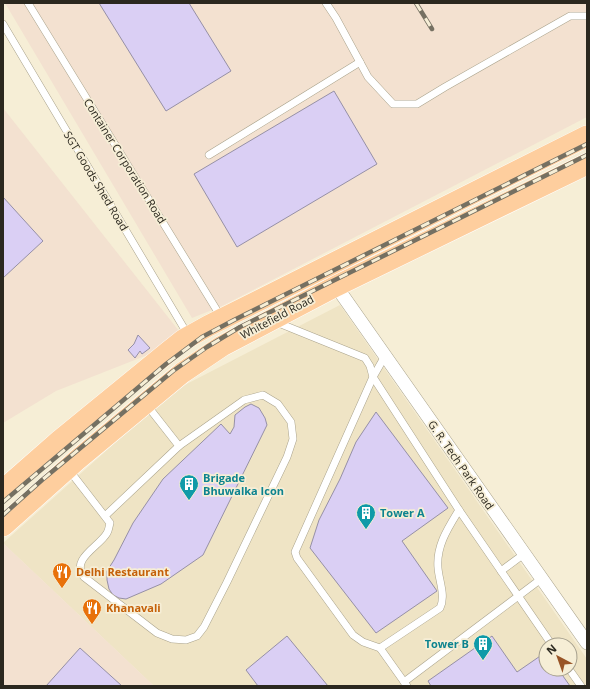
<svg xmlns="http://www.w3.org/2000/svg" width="590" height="689" viewBox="0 0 590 689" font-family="'Open Sans',sans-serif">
<rect width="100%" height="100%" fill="#f6eed6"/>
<path fill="#efe4c5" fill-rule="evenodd" d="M 340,305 L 587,659 L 587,686 L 154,686 L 3,543 L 173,391 ZM 546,645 L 570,645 L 570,669 L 546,669 Z"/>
<g fill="#f3e1d0">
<polygon points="5,3 587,3 587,117 222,306 192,318"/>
<polygon points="3,108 179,331 150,354 56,391 3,423"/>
<polygon points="3,543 154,686 3,686"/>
</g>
<g fill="#dacff4" stroke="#9690a6">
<polygon points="99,3 189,3 231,71 166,111"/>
<polygon points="334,91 377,164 237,247 194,174"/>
<polygon points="3,197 43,241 3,278"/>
<polygon points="138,335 150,348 142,354 140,351 135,358 128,350 134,344"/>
<polygon points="251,404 259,408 265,418 267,425 203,555 161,584 126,599 119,598 113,595 109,589 107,580 107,571 114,560 133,523 163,479 221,424 230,434 234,427 235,415 245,407"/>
<polygon points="376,412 448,508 402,541 437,591 376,633 310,548 319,520 340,479 356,442"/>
<polygon points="287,636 328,686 258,686 246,670"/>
<polygon points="492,636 517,672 546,652 546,669 558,669 570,686 431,686 428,681"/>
<polygon points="80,648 122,686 46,686"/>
</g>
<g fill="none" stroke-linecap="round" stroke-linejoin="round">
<defs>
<g id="lane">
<polyline points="28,3 221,317"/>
<polyline points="326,3 336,18 368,77 393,104 417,104 445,87 570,16 587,16"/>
<polyline points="3,24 188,335"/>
<polyline points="209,155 360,62"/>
<polyline points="276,322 365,358 370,366 373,377 459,510 552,645"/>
<polyline points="385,356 373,377 295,552 297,558 353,635 363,642 380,648 407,686"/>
<polyline points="146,404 179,446"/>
<path d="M 69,470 L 110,523 C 109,526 109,530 107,533 C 99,547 70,559 84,577 L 157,633 L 172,639 L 186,640 L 197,636 L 204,627 L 227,582 L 287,457 L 293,439 L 291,422 L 278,404 L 263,395 L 244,400 L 179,446 L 105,516"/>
<polyline points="501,571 524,554"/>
<path d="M 380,648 L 440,608 C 446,596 439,581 438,568 C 436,546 448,528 459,510"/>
<polyline points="569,669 581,686"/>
<polyline points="404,682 541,579"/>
</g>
<polyline id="street" points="336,286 587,643"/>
<g id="primary">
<polyline points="3,490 59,441 168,352 183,340 208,326 587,136"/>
<polyline points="3,526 77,460 182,373 222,346 336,286 587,164"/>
</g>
</defs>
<use href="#lane" stroke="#aaa38c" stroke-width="8"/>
<use href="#street" stroke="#aaa38c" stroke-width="14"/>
<use href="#primary" stroke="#fff" stroke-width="22"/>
<use href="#lane" stroke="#fff" stroke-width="7"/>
<use href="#street" stroke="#fff" stroke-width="13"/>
<use href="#primary" stroke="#fece9e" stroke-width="21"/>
<defs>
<g id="rail">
<polyline points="416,3 432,29"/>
<polyline points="3,502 166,364 202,337 234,320 587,144"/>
<polyline points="3,515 42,480 173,371 207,347 240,327 587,155"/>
</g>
</defs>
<use href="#rail" stroke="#757062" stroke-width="4.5"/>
<use href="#rail" stroke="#f6eed6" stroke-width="3" stroke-dasharray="9" stroke-linecap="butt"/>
</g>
<defs>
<symbol id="building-pin" viewBox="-11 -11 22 30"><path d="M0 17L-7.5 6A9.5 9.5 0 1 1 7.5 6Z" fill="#0f9aa8" stroke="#f6eed6"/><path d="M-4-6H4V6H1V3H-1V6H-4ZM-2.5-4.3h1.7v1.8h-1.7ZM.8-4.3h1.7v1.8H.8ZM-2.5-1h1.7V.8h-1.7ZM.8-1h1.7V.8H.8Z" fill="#fff"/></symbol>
<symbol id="restaurant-pin" viewBox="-11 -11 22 30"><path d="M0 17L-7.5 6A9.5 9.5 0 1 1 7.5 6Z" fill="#e8710a" stroke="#f6eed6"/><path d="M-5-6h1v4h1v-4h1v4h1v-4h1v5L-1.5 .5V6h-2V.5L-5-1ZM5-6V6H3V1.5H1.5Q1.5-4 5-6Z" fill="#fff"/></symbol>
</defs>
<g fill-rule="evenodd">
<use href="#building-pin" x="178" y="473" width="22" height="30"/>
<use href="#building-pin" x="355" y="502" width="22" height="30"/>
<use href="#restaurant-pin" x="51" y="561" width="22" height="30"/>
<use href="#restaurant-pin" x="81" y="597" width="22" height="30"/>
<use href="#building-pin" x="472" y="633" width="22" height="30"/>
</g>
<g text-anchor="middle" stroke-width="3.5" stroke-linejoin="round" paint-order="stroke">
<g font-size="11" fill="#2b281f" stroke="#f6eed6">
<text transform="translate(125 161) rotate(58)" y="4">Container Corporation Road</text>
<text transform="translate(96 181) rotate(59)" y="4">SGT Goods Shed Road</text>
<text transform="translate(277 317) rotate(-28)" y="4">Whitefield Road</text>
<text transform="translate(461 465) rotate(55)" y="4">G. R. Tech Park Road</text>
</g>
<g font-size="11" font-weight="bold" fill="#0d838f" stroke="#f6eed6" text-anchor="start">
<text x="203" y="482">Brigade<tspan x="203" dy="13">Bhuwalka Icon</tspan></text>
<text x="380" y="517">Tower A</text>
<text x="469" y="648" text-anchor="end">Tower B</text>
</g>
<g font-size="11" font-weight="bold" fill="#c56008" stroke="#f6eed6" text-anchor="start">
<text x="76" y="576">Delhi Restaurant</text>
<text x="106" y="612">Khanavali</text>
</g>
</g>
<rect width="590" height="689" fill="none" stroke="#2b281f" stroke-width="8"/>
<g transform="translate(558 657) rotate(319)"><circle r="19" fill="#f6eed6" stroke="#a59f8d"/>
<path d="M0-3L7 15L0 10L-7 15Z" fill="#985426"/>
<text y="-6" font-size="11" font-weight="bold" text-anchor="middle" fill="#2b281f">N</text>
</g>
</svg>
